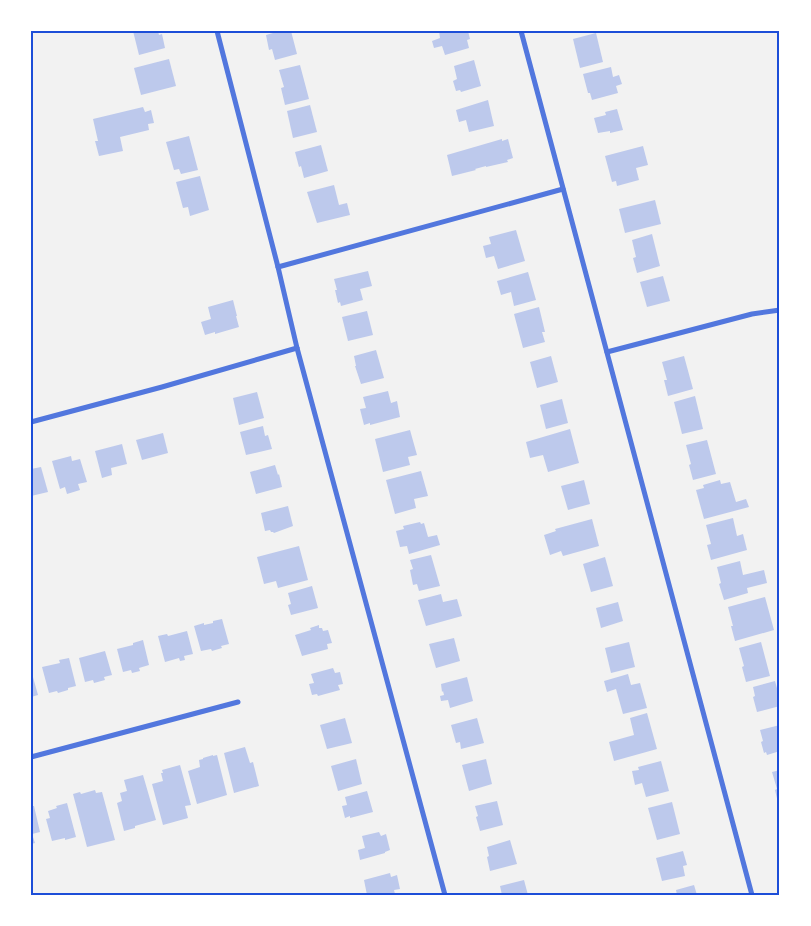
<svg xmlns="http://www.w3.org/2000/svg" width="811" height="926" viewBox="0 0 811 926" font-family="'Titillium Web',sans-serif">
<rect width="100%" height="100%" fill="#f2f2f2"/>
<g fill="#bdc9ec">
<polygon points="133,31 158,31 159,35 162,34 165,48 139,55"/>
<polygon points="280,31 291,31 297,54 275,60 272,49 269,50 266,35"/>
<polygon points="439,31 468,31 470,39 467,40 469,48 445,55 442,46 434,48 432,41 440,38"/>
<polygon points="596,33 603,62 580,68 573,39"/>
<polygon points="169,59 176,86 141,95 134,68"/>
<polygon points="474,60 481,86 461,92 460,90 456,91 453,81 457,79 454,66"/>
<polygon points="300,65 309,99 285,105 281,88 284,87 279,70"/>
<polygon points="611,67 613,77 619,75 622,84 616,86 618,93 592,100 590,93 588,93 583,74"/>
<polygon points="488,100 494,126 469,132 466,120 459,122 456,110"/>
<polygon points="310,105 317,132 293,138 287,111"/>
<polygon points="143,107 145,112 151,110 154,123 148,124 149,130 120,137 123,151 99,156 95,141 98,141 93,119"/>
<polygon points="617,109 623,130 610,133 610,131 598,133 594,118 606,115 605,112"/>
<polygon points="189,136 198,170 181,174 179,169 174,170 166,142"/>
<polygon points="502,139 502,141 508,139 513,158 507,160 508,162 486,167 486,166 475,169 476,170 452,176 447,155"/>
<polygon points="321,145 328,171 304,178 301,166 299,167 295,152"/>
<polygon points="643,146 648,165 636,168 639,180 617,186 616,181 612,182 605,156"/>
<polygon points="200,176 209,210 190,216 188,207 183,208 176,182"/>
<polygon points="334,185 339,205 347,203 350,215 317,223 307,192"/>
<polygon points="655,200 661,224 625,233 619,209"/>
<polygon points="516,230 525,261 498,269 494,256 486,258 483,246 491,244 489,237"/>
<polygon points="652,234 660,266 637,273 633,258 636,257 632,240"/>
<polygon points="368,271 372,286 360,289 363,300 341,306 340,302 338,303 335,290 337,290 334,279"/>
<polygon points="528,272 536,300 514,306 511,292 501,295 497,281"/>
<polygon points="663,276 670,301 647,307 640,282"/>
<polygon points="233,300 237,316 236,316 239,327 215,334 215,332 205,335 201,322 211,319 208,307"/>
<polygon points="539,307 545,332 542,332 545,342 523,348 514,314"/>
<polygon points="367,311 373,335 348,341 342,317"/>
<polygon points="376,350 384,378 361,384 355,366 356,366 354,356"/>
<polygon points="551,356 558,382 537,388 530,362"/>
<polygon points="684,356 693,389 668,396 664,380 667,380 662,362"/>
<polygon points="388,391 391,403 397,401 400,417 370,425 370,423 364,425 360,409 366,408 363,397"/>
<polygon points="257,392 264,418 239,425 233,398"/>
<polygon points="695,396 703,429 682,434 674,402"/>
<polygon points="562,399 568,423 546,429 540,405"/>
<polygon points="263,426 265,436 268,435 272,449 246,455 240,432"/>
<polygon points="570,429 579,463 548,472 543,455 530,458 526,442"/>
<polygon points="410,430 417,455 408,457 410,465 383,472 375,439"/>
<polygon points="163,433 168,453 142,460 136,440"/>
<polygon points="707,440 716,474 693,480 689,465 691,464 686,445"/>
<polygon points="122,444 127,464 111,468 112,475 102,478 95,451"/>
<polygon points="71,456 72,461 80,459 87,482 78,484 80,490 67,494 65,487 60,489 52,461"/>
<polygon points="275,465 278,475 279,474 282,487 256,494 250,472"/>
<polygon points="41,467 48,492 31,496 31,469"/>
<polygon points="421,471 428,496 414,499 416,508 395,514 386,480"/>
<polygon points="584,480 590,504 568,510 561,486"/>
<polygon points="720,480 721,484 730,482 736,502 746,499 749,507 704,519 696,490 704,488 703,485"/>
<polygon points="288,506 293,526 274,533 273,532 271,532 270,530 265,531 261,513"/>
<polygon points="733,518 737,536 743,534 747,550 711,560 707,545 711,544 706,525"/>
<polygon points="592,519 599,546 563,556 561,551 550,555 544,535 556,531 555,529"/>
<polygon points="420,522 421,524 424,523 428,537 437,535 440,545 409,554 407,546 400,547 396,531 404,529 403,526"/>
<polygon points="299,546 308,580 278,588 276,581 264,584 257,557"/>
<polygon points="431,555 440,586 419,591 417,584 413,585 410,570 413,569 410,560"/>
<polygon points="605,557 613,586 591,592 583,564"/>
<polygon points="740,561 743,575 764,570 767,583 747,588 748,593 724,600 719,584 721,583 717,567"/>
<polygon points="312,586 318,608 291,615 288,605 291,604 288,593"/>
<polygon points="441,594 443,602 457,599 462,616 426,626 418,600"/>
<polygon points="765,597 774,630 735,641 731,626 733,626 728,607"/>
<polygon points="618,602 623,621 601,628 596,608"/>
<polygon points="222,619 229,644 221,646 222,648 212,651 211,649 201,651 194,626 204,623 204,625 213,623 213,621"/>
<polygon points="319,625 319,628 322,628 323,631 328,630 332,643 327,644 328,649 302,656 295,635 311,630 310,628"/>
<polygon points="187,631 193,654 184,656 185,660 180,661 179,658 165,662 158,636 167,634 168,636"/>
<polygon points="454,638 460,661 436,668 429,644"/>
<polygon points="143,640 149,665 139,668 140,671 132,673 131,670 123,672 117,649 133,645 133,643"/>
<polygon points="629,642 635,667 611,673 605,648"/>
<polygon points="761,642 770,676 746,682 742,667 744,666 739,648"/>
<polygon points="105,651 112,675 104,677 105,680 94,683 93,680 85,682 79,658"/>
<polygon points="69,658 76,686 68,688 68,690 58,693 57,691 49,693 42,667 60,663 59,660"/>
<polygon points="333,668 335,673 340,672 343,684 338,685 340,690 318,696 317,694 312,695 309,684 314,683 311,674"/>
<polygon points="31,670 38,695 31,697"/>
<polygon points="628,674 631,685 640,683 647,708 623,714 616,689 607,692 604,681"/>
<polygon points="467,677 473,701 450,708 448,700 441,701 440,696 444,695 443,691 442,692 441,684"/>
<polygon points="775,681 780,699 780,706 757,712 753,697 755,696 753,687"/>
<polygon points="647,713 657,749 614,761 609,742 634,735 630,718"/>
<polygon points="345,718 352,743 327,749 320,725"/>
<polygon points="477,718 484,743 461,749 460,742 456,743 451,725"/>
<polygon points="780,725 780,751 767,755 766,752 764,753 761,742 763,741 760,730"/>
<polygon points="245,747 250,763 253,762 259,786 234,793 224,753"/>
<polygon points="213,755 213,756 217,755 227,795 197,804 188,771 200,767 199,760 203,759 203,758"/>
<polygon points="356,759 362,784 338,791 331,766"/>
<polygon points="486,759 492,784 469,791 462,765"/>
<polygon points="661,761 669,791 646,797 642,783 635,785 632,771 639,770 638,767"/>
<polygon points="180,765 191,805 185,806 188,818 163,825 152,784 163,781 161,773 163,773 162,770"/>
<polygon points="780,770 780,807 779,807 775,790 777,789 772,772"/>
<polygon points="143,775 156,820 135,826 135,828 124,831 117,803 122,801 120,793 127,791 124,780"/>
<polygon points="95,790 96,793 102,792 115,840 87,847 73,794 80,792 81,794"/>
<polygon points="367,791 373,812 350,818 350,816 345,818 342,806 347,805 345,797"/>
<polygon points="497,801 503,825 480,831 476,817 478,816 475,806"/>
<polygon points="672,802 680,834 657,840 648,808"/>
<polygon points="67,803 76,837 65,840 65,838 52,841 46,819 50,818 48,811 57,808 56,806"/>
<polygon points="31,806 34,806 40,832 32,834 35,843 31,844"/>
<polygon points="379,832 381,836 386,834 390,850 385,852 385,853 360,860 358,850 365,848 362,836"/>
<polygon points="510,840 517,864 490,871 487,857 489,856 487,847"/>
<polygon points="683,851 687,865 683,866 685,876 662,881 656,858"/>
<polygon points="390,873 391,877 397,875 400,889 394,890 395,894 391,895 367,895 364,880"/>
<polygon points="524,880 528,895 502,895 500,886"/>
<polygon points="694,885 697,895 677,895 676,890"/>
</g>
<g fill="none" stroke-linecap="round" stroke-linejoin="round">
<g stroke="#5277de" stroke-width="5">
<polyline points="217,31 278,267 297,348 445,895"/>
<polyline points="521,31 752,895"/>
<polyline points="278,267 563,189"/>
<polyline points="607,352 752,314 780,310"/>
<polyline points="31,422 162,387 297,348"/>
<polyline points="31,757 238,702"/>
</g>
</g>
<rect width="811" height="926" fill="none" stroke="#ffffff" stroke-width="65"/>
<rect x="32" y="32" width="746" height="862" fill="none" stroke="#1d4ed8" stroke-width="2"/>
</svg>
